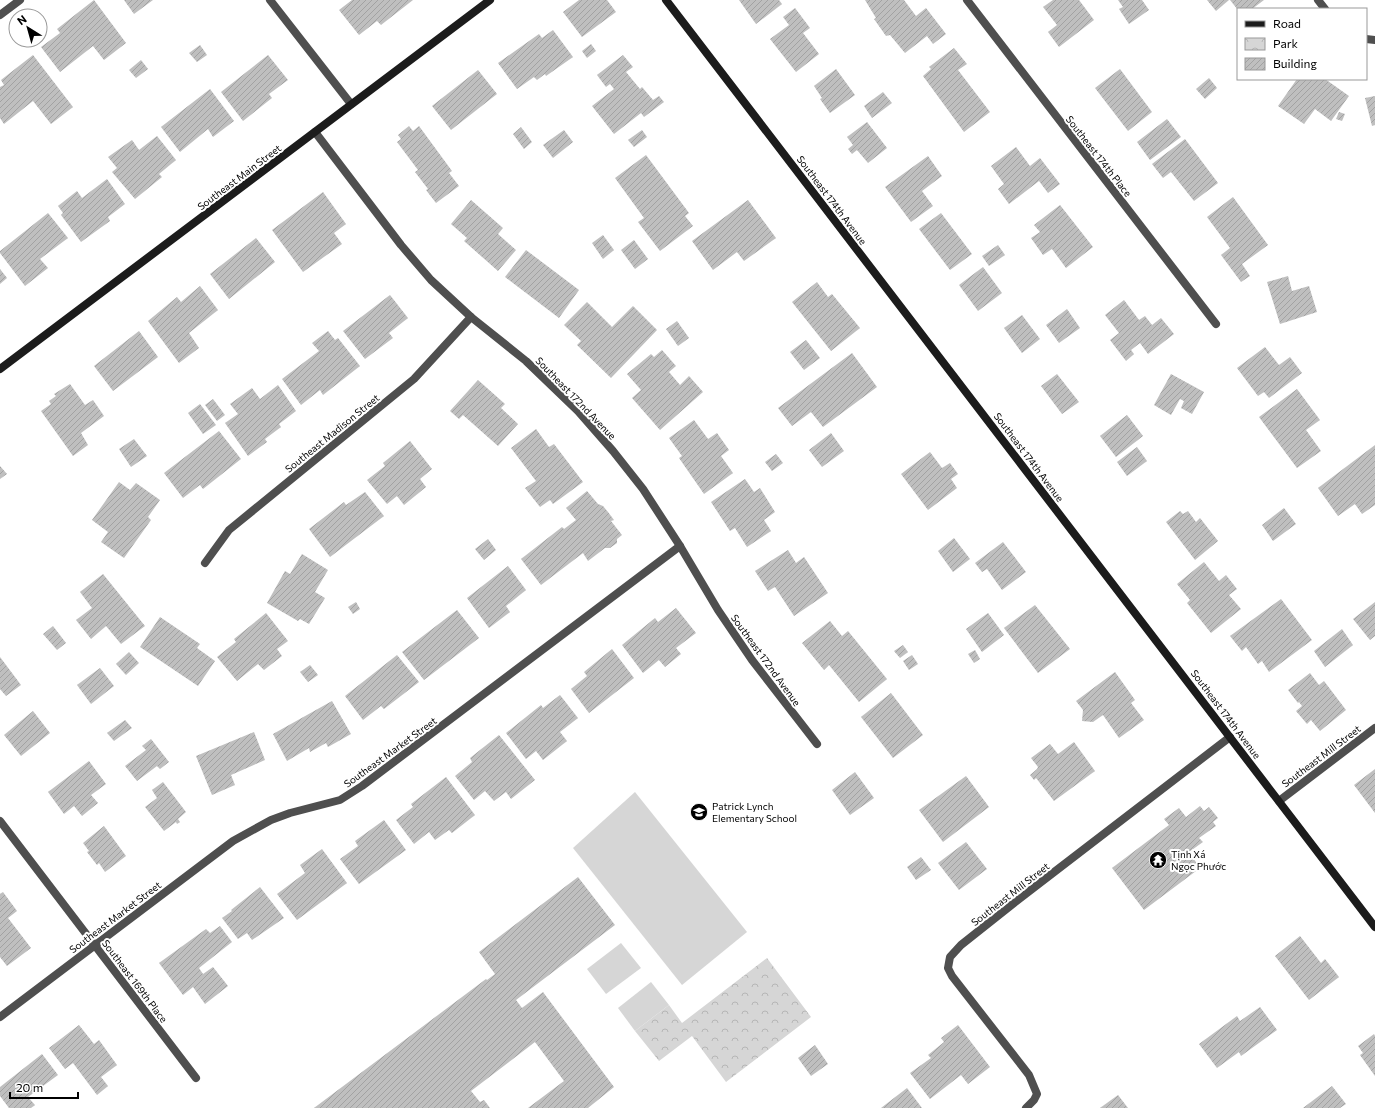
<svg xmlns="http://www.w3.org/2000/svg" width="1375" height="1108" viewBox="0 0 1375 1108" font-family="Commissioner,sans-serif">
<defs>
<pattern id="park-crowns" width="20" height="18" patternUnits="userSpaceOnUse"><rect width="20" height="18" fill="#d6d6d6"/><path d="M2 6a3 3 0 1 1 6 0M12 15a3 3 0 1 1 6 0" fill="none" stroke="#b6b6b6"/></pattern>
<pattern id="building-hatch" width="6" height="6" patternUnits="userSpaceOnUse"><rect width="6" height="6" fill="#bfbfbf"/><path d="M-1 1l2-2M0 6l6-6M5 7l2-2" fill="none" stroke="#a2a2a2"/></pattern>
</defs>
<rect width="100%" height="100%" fill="#fff"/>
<g fill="#d6d6d6">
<polygon points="635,792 747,932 682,985 573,848"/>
<polygon points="621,943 641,968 606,994 587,969"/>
<polygon points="651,982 669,1005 635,1031 618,1008"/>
</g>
<polygon fill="url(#park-crowns)" points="767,958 811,1017 726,1082 692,1036 659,1061 635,1031 669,1005 682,1023"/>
<g fill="url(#building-hatch)">
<polygon points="94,0 126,43 104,60 93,46 60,72 41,47 60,33 57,29"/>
<polygon points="124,0 153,0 134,14"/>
<polygon points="352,0 413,0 381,25 377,21 359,35 339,10"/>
<polygon points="579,0 607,0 616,12 582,37 563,12"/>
<polygon points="739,0 779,0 782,4 756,24"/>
<polygon points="865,0 904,0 916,16 926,8 946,34 933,44 927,36 905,53 890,35 886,36 874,19 876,18"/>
<polygon points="1053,0 1079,0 1094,20 1059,47 1048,32 1057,25 1043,7"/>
<polygon points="1118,0 1142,0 1149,10 1129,24 1119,9 1123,7"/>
<polygon points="1207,0 1229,0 1216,11"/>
<polygon points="1230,0 1264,0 1252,9 1238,9 1238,10"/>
<polygon points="795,8 810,28 803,33 819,54 796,72 770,39 789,25 783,17"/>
<polygon points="553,30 573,57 546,76 545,74 537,80 534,77 517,89 498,63 539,34 542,38"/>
<polygon points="591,44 596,51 587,58 582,51"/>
<polygon points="200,45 207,55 197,62 189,53"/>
<polygon points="954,48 967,64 958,70 990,112 964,132 923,76 931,69 929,67"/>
<polygon points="33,55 73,107 51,124 33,101 4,124 0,118 0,87 4,85 1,80"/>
<polygon points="268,55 288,80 269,94 272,98 243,121 221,92"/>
<polygon points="623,55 633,67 626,72 640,89 642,87 653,100 659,96 664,102 644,117 641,113 614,134 592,106 614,89 610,84 606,87 597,75"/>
<polygon points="141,60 148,69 136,78 129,70"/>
<polygon points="836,69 855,95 830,113 820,99 822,98 814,86"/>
<polygon points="1120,69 1152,112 1128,131 1095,88"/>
<polygon points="478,70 497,94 451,130 432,106"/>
<polygon points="1209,78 1217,88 1205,99 1196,89"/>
<polygon points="1297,79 1325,79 1349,96 1331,121 1315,109 1304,124 1278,106"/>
<polygon points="210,89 234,121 213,137 208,129 180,152 161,127"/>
<polygon points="883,92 892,103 872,118 864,106"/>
<polygon points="1375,96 1375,125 1372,126 1365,98"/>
<polygon points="1339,112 1345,114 1342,121 1336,119"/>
<polygon points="1167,119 1181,137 1150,160 1137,142"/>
<polygon points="867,122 887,148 868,163 857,150 852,154 848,149 853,145 847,137"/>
<polygon points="409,126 413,131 419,126 452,171 449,173 459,186 436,203 426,190 428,189 415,172 418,170 397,142 401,139 398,135"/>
<polygon points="521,127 532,142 524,149 513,134"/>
<polygon points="564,130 573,142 553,158 543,145"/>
<polygon points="642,130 647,137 634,147 628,140"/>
<polygon points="157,136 176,160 159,174 162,177 135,199 112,172 117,168 108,157 132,140 139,150"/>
<polygon points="1185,139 1218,183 1194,201 1171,172 1163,178 1152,164"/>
<polygon points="1016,147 1030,166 1040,158 1060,184 1048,193 1039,181 1009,204 998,189 1004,184 991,166"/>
<polygon points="646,155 689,213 685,216 693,226 660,251 638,222 644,218 615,178"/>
<polygon points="928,156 942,176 922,191 933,206 911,222 885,187"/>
<polygon points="107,179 125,204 108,217 110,221 81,242 61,215 63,213 58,206 77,191 82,198"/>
<polygon points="323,192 346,224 334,233 342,244 303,272 272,230"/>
<polygon points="1233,197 1268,245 1242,264 1250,276 1241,282 1221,255 1230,248 1207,217"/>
<polygon points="471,200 503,228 498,234 516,250 498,271 464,241 467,238 451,224"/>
<polygon points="748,200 776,238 744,261 737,252 713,270 692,241"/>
<polygon points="1060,205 1093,247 1066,268 1052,249 1043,255 1031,238 1040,232 1034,225"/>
<polygon points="48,213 68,238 40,259 48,268 25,286 0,253 0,251"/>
<polygon points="941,213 972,254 950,270 919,229"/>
<polygon points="603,235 614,250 603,259 592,243"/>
<polygon points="256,238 275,262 229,299 210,274"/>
<polygon points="634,240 648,259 635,269 621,250"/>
<polygon points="998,245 1005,255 989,266 982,256"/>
<polygon points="526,250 579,290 559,318 505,277"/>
<polygon points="983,267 1002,293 978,311 959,285"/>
<polygon points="0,269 7,278 0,284"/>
<polygon points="1288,276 1292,291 1309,286 1317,312 1280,324 1267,282"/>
<polygon points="817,282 828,297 832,294 860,328 831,351 792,302"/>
<polygon points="200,286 218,310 189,333 199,348 179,363 148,321 177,297 181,302"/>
<polygon points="390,295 408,318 389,333 393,338 365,359 343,331"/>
<polygon points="1124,300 1139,320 1145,316 1152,325 1161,318 1174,334 1148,354 1140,343 1131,350 1134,354 1126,361 1110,340 1119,333 1105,315"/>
<polygon points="587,302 612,327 633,306 657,330 611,378 577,345 581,341 564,325"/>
<polygon points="1067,309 1080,328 1059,343 1046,325"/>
<polygon points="1022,315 1040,339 1022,353 1004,328"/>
<polygon points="677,321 689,338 678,346 666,329"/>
<polygon points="139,331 158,357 113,391 94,366"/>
<polygon points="328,331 335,340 338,338 360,366 323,395 320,390 301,405 282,379 319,351 312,343"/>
<polygon points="806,340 820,358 804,370 790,352"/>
<polygon points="1265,347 1279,365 1290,357 1302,373 1269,398 1264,392 1258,396 1237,368"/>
<polygon points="662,350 676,366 669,372 680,385 689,376 703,392 660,430 632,398 641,390 627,374 651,354 654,357"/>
<polygon points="852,353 877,387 823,427 811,412 792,426 778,408"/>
<polygon points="1057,374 1079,402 1062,414 1041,386"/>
<polygon points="1171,374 1204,392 1192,414 1181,408 1184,401 1180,399 1171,415 1154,405"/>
<polygon points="478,380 505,404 501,408 518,424 498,446 463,415 459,419 450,411"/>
<polygon points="70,384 85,405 93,400 104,416 81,433 88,445 73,456 41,411 51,404 49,401 56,396 54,394"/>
<polygon points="278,385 296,411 279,424 281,427 265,439 267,442 248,456 225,423 238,414 230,404 252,388 260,399"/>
<polygon points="1297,389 1320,420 1306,430 1321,451 1297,468 1259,417"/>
<polygon points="213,399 225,415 217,421 205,405"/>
<polygon points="200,404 216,425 203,434 188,413"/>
<polygon points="1127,415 1143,436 1116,457 1100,436"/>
<polygon points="694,420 708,439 717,433 729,450 721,456 733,473 704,494 679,458 682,456 669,438"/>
<polygon points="536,429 549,447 554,444 583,482 553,504 550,500 540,507 525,488 536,481 511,448"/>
<polygon points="219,431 241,459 203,489 200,485 183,498 164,473"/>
<polygon points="831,433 844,451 822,467 809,450"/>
<polygon points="134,439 147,456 131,467 119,449"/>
<polygon points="410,441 432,469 420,479 426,487 404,505 397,496 387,504 367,480 385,466 383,463"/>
<polygon points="1375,445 1375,505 1362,514 1355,504 1338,516 1318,488"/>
<polygon points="1137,447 1147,461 1127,476 1117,462"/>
<polygon points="930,452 942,468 950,463 958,474 951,479 957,488 928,510 901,474"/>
<polygon points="776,454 783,463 772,471 765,462"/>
<polygon points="0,466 7,474 0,479"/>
<polygon points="745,479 754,492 760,488 775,512 764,520 771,531 747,547 735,528 730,531 711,502"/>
<polygon points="119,482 130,490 136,483 160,500 148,517 151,520 124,558 101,542 108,532 92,520"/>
<polygon points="587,491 598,504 603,506 608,512 614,520 611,521 622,535 617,539 617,543 610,548 605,548 588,561 583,553 541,585 521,559 562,527 564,529 576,520 566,508"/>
<polygon points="365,492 384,516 330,557 309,529 344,502 346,505"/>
<polygon points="1284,508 1296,524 1273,541 1262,525"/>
<polygon points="1180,511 1183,514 1188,511 1196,522 1200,518 1218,541 1195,560 1166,522"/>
<polygon points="954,538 970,559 953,572 938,551"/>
<polygon points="488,539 496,550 484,560 475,549"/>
<polygon points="1003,542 1026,572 1002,590 987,569 982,572 975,563"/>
<polygon points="788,550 796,563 804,557 828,593 794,616 775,587 768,591 755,571"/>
<polygon points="302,554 328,570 315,592 325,598 309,624 300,619 298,621 267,603 285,571 290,574"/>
<polygon points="1204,562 1219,581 1226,575 1237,589 1229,595 1241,609 1211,633 1187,603 1190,600 1177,584"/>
<polygon points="508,566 526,590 506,606 510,612 489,628 467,598"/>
<polygon points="103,574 145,626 121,644 106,626 91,639 76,620 92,608 80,592"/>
<polygon points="1281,599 1312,640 1269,672 1262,661 1258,664 1246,647 1242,651 1230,636"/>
<polygon points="356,602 360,609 353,614 348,607"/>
<polygon points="1375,602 1375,636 1370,640 1353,619"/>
<polygon points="1035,605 1070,649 1038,673 1004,628"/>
<polygon points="676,608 696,633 676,648 681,654 665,667 659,660 643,673 622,645 655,618 658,622"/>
<polygon points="457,610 479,638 424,680 402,652"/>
<polygon points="266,613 288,641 277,649 282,656 264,670 258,664 237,681 217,657 236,642 234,639"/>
<polygon points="988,613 1004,635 982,652 966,629"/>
<polygon points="160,617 200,644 197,648 215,661 198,686 140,647"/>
<polygon points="830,621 842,636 848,631 887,679 859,702 829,665 824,670 802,643"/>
<polygon points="53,626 66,643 57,650 43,634"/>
<polygon points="1342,629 1353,645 1325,667 1314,651"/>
<polygon points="903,645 908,652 900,658 894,651"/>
<polygon points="612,649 634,678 589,713 571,689 587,676 584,672"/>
<polygon points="975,650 980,659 974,663 968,654"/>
<polygon points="129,652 139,663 126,675 116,664"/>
<polygon points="397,655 419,682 384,709 381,706 363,720 345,696"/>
<polygon points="912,655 918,664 909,670 903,661"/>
<polygon points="0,657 21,685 6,696 0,689"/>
<polygon points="310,665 318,675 308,682 300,672"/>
<polygon points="100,668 114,686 91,704 77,685"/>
<polygon points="1115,672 1135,700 1131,703 1144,720 1119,738 1103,715 1093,722 1082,721 1083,710 1076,701"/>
<polygon points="1310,673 1319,685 1324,681 1346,710 1320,731 1311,720 1307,724 1296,711 1302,706 1299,702 1298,703 1288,690"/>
<polygon points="891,693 923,735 893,758 861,717"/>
<polygon points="560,695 578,718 560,732 567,741 543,760 536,751 526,759 506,733 541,705 543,708"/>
<polygon points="332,701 351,734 328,747 326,743 310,752 309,748 287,761 273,734"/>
<polygon points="33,711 50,733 21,756 4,735"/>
<polygon points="125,720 132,728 114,741 107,733"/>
<polygon points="254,732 265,760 231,775 235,785 212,795 196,756"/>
<polygon points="499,735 535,780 511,799 506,792 494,801 485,791 474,800 455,776 472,762 470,758"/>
<polygon points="151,739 169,762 160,769 157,766 137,781 125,766 146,750 142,746"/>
<polygon points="1074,742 1095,771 1054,801 1036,778 1034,780 1030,775 1037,769 1038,767 1031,758 1050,744 1058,754"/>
<polygon points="89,761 106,784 91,795 98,803 82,816 74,806 64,814 48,792"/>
<polygon points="1375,769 1375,813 1354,785"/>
<polygon points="855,772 874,798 850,815 832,790"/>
<polygon points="966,776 989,807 943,842 919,810"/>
<polygon points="446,777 475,815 452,833 449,830 435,840 429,832 414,844 396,820 413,807 411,804"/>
<polygon points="163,782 186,812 178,819 180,822 177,824 176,822 164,831 145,807 157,798 152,790"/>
<polygon points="1200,806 1204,811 1209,807 1218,818 1213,822 1216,826 1199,838 1203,842 1189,852 1200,868 1144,910 1112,868 1169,825 1164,819 1179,808 1186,817"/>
<polygon points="384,820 406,850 359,884 340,859 358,846 355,841"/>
<polygon points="104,826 126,856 105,872 99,863 97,865 87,852 89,851 83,843"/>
<polygon points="966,842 987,869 959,890 938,863"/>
<polygon points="322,849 347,883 297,920 277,894 305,873 300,865"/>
<polygon points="921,857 931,870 916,880 907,867"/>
<polygon points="578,877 615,925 516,1000 522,1008 543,992 614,1087 588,1108 528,1108 564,1081 535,1042 471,1091 480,1102 484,1100 490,1108 314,1108 486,979 487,980 495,974 479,952"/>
<polygon points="260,887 284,918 252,940 247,933 238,939 222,918 232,911 231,910"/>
<polygon points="3,892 17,911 8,918 31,948 7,966 0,957 0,894"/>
<polygon points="220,926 232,942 199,968 203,974 213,967 228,986 205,1004 193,987 183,995 159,963 206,929 210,933"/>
<polygon points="1300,936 1321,963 1325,959 1339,977 1309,1000 1275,956"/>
<polygon points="1260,1007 1277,1030 1241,1056 1239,1052 1217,1068 1199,1044 1237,1016 1240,1021"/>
<polygon points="79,1025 94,1044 99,1040 117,1065 101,1077 108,1086 97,1095 73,1063 65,1069 49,1048"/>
<polygon points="958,1025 990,1067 968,1084 961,1075 930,1099 910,1073 931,1058 928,1055 944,1042 941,1038"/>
<polygon points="1374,1034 1375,1036 1375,1076 1360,1055 1363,1053 1358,1046"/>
<polygon points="815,1045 828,1064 811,1076 798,1058"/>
<polygon points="42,1054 58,1075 28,1097 35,1105 31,1108 9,1108 0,1096 0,1087"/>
<polygon points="1332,1086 1346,1104 1340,1108 1303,1108"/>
<polygon points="907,1088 922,1108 881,1108"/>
<polygon points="1118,1095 1128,1108 1100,1108"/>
</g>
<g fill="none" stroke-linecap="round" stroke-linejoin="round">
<g stroke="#4f4f4f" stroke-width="8">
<polyline points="270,0 351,104"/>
<polyline points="967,0 1216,324"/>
<polyline points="1318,0 1325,9"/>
<polyline points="0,15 20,0"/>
<polyline points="1366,39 1375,40"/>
<polyline points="315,132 401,245 431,280 471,317 526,361 578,411 613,451 643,489 680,546 718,610 752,660 817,744"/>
<polyline points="205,563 229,530 414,379 471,317"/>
<polyline points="1279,801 1375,728"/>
<polyline points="0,821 196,1078"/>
<polyline points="0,1017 233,841 271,820 290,813 340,800 362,786 680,546"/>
<polyline points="1026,1108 1034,1100 1037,1094 1029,1075 952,976 948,968 950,957 961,945 1019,899 1230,737"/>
</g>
<g stroke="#1c1c1c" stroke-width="8">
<polyline points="666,0 1375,927"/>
<polyline points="0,369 490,0"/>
</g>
</g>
<defs>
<symbol id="school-disc" viewBox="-11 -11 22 22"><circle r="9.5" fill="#000" stroke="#fff"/><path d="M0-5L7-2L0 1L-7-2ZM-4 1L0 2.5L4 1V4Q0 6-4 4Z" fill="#fff"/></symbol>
<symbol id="temple-disc" viewBox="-11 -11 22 22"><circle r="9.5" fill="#000" stroke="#fff"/><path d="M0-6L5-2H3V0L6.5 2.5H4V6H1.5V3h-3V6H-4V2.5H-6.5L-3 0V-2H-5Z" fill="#fff"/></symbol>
</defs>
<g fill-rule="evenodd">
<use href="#school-disc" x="689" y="802" width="20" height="20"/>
<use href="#temple-disc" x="1148" y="850" width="20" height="20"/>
</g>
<g text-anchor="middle" stroke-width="4" stroke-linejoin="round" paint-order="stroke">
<g font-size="10" fill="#000" stroke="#fff">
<text transform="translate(1099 156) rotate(52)" y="4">Southeast 174th Place</text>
<text transform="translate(239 177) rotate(-37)" y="4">Southeast Main Street</text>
<text transform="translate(832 200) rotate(53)" y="4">Southeast 174th Avenue</text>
<text transform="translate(576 398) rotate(46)" y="4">Southeast 172nd Avenue</text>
<text transform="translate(332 433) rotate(-39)" y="4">Southeast Madison Street</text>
<text transform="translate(1029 457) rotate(53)" y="4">Southeast 174th Avenue</text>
<text transform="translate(766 660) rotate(54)" y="4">Southeast 172nd Avenue</text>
<text transform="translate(1226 714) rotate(53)" y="4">Southeast 174th Avenue</text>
<text transform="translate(390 752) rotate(-36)" y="4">Southeast Market Street</text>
<text transform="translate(1321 756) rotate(-37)" y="4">Southeast Mill Street</text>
<text transform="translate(1010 894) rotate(-38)" y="4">Southeast Mill Street</text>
<text transform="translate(115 917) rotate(-37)" y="4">Southeast Market Street</text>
<text transform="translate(135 981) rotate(53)" y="4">Southeast 169th Place</text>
</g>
<g font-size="10" fill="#000" stroke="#fff" text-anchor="start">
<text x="712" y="810">Patrick Lynch<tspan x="712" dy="12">Elementary School</tspan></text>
<text x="1171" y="858">Tịnh Xá<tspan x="1171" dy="12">Ngọc Phước</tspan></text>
</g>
</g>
<rect x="1237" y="8" width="130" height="72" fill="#ffffff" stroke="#999999"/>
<rect x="1245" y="21" width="20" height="6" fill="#1c1c1c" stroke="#999999"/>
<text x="1273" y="28" font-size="12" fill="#000000">Road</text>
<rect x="1245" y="38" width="20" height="12" fill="url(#park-crowns)" stroke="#999999"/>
<text x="1273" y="48" font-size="12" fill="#000000">Park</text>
<rect x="1245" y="58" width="20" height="12" fill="url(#building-hatch)" stroke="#999999"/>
<text x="1273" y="68" font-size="12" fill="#000000">Building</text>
<g transform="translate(28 28) rotate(323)"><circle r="19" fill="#ffffff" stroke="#999999"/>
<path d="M0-3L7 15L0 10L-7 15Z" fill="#000000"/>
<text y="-6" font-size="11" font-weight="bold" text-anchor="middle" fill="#000000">N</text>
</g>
<path d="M10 1092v6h68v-6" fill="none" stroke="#000000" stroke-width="2"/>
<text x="16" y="1092" font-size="12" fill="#000000" stroke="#ffffff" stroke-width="3" paint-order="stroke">20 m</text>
</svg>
